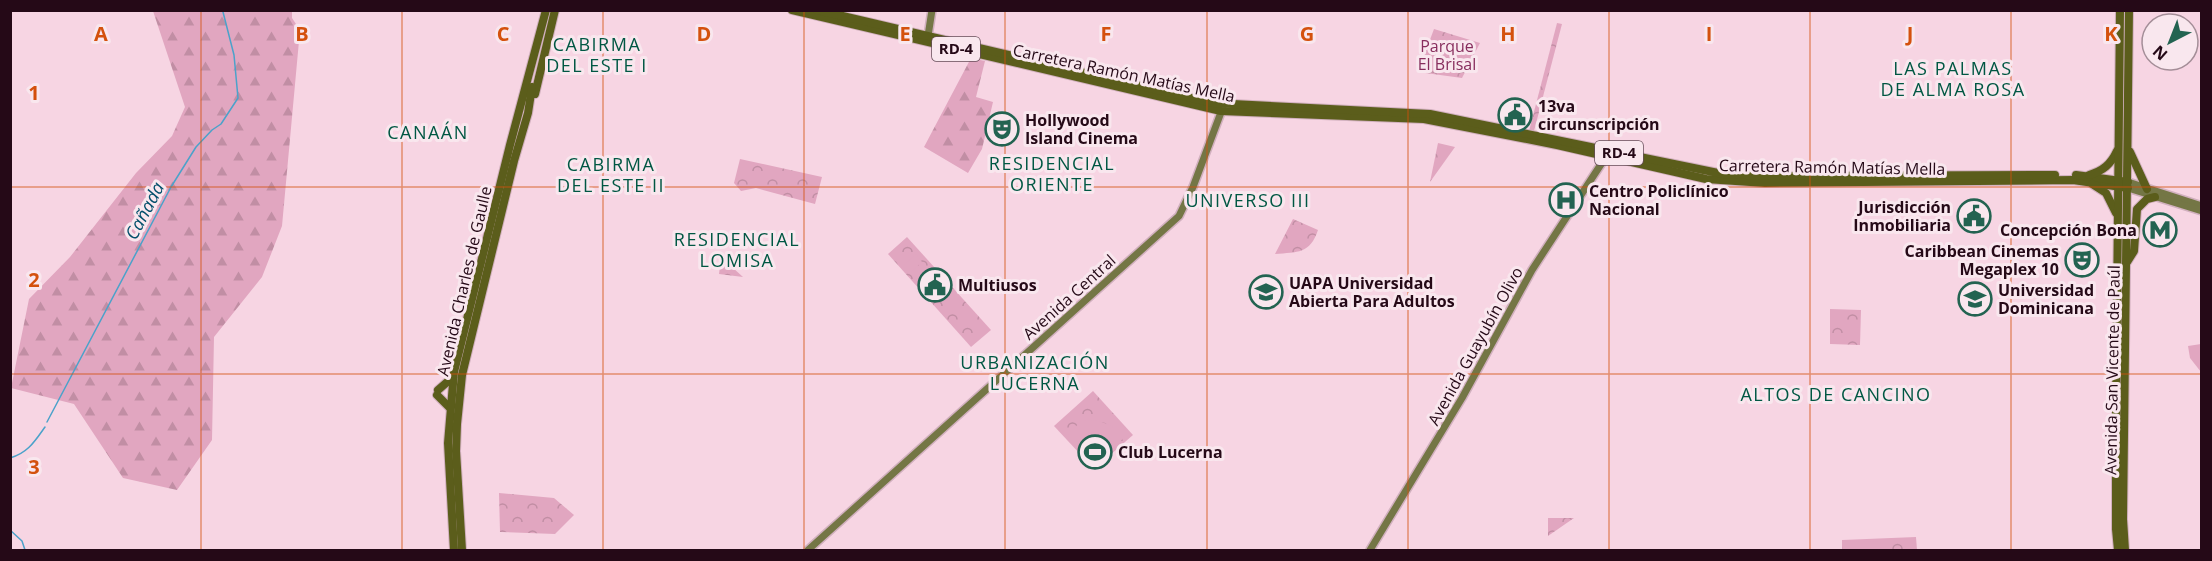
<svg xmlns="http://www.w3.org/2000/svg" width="2212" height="561" viewBox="0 0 2212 561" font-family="'Open Sans',sans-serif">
<defs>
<pattern id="forest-firs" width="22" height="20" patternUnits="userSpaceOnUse" patternTransform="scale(1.5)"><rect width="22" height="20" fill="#e1a6c0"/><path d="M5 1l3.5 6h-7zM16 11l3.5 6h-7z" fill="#c18ea4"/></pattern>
<pattern id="park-crowns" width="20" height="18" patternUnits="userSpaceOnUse" patternTransform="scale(1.5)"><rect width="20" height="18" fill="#e1a6c0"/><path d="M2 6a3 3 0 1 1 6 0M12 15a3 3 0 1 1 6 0" fill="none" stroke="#c18ea4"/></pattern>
</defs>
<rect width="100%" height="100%" fill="#f7d5e3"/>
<g fill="url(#forest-firs)">
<polygon points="153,11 292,11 292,18 300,30 282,226 262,277 214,337 212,440 177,490 123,478 74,404 11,388 29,299 70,257 136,173 172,136 185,107"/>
<polygon points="971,58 985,61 976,97 993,102 982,149 968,173 924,147"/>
</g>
<g fill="url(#park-crowns)">
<polygon points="1557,23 1562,24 1534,131 1529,131"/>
<polygon points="1434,29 1480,43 1462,78 1418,72"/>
<polygon points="1438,143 1455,147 1430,182"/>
<polygon points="740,159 822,177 815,204 756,188 741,191 734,183"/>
<path d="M 1293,219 L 1318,230 C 1310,254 1298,252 1275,254 Z"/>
<polygon points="907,237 991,330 971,347 888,254"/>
<polygon points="721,257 743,277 719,274"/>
<polygon points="1830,309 1861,310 1860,345 1830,344"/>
<polygon points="1093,391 1133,435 1094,469 1054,426"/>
<polygon points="499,493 554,498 574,515 555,534 500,532"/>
<polygon points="1548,518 1574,518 1548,536"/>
<polygon points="1916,537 1917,550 1842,550 1842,540"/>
</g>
<g fill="#e1a6c0">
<polygon points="916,254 922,262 911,272 904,265"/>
<polygon points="2201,344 2202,344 2201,372 2190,358 2188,346"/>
<path d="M 1087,420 C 1103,420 1114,426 1125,437 L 1093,466 L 1068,435 L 1079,423 Z"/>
<polygon points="1843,541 1880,542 1881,550 1842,550"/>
</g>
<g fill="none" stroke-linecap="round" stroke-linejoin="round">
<g stroke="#4ba2ca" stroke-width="1.5">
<polyline points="47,422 171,187 196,147 212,130 221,124 238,98 234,55 223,12"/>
<path d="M 10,458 C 28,453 35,441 45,427"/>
<polyline points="10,530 22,541 25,550"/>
</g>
<defs>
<g id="secondary">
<polyline points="928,36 932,10"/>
<polyline points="2128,182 2202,206"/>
<polyline points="2128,188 2202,211"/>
<polyline points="808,550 1179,216 1193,187 1223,107"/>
<polyline points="1370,550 1462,398 1532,270 1609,152"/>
</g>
<g id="primary">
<polyline points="792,10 1221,111 1424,119 1557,145 1706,179 1765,183 2073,180 2128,188"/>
<polyline points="817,10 1213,103 1430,114 1723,174 1769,176 2055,175"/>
<polyline points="535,94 555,10"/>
<polyline points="2130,152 2147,189"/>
<polyline points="2076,175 2128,182"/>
<path d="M 2089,175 C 2103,171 2111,164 2117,151"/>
<polyline points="2092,184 2106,193 2116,213"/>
<polyline points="2127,262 2134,251 2137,209 2147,199 2155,197"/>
<polyline points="438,390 453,377"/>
<polyline points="437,395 450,408"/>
<polyline points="454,550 448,443 454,372 510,145 546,10"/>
<polyline points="462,550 456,451 457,424 462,375 514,161 528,113 532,87"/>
<polyline points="2118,550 2116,529 2116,407 2120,10"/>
<polyline points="2125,550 2123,519 2129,10"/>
</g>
</defs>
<use href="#secondary" stroke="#d1b0be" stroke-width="10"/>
<use href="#primary" stroke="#d1b0be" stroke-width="10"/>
<use href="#secondary" stroke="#747645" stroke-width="7"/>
<use href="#primary" stroke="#5b5d1b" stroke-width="8"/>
</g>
<path fill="none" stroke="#d4510d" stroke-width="1.5" stroke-opacity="0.55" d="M 201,10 L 201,550M 402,10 L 402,550M 603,10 L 603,550M 804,10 L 804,550M 1005,10 L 1005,550M 1207,10 L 1207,550M 1408,10 L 1408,550M 1609,10 L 1609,550M 1810,10 L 1810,550M 2011,10 L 2011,550M 10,187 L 2202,187M 10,374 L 2202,374"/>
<defs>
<symbol id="civic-ring" viewBox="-11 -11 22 22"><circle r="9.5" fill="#f9e7ee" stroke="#236351" stroke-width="1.5"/><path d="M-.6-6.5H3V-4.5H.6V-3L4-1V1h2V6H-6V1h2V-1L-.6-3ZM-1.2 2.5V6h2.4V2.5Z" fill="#236351"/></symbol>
<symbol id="theatre-ring" viewBox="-11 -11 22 22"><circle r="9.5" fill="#f9e7ee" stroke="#236351" stroke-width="1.5"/><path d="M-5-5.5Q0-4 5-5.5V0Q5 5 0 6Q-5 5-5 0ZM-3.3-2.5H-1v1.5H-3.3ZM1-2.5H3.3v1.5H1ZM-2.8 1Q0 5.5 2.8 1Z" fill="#236351"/></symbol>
<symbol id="hospital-ring" viewBox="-11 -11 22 22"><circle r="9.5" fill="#f9e7ee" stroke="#236351" stroke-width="1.5"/><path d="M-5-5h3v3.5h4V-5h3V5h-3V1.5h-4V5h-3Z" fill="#236351"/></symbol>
<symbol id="metro-ring" viewBox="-11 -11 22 22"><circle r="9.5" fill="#f9e7ee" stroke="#236351" stroke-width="1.5"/><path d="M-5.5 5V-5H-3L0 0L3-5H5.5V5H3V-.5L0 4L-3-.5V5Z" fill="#236351"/></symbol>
<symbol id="university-ring" viewBox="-11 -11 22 22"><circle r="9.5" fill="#f9e7ee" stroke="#236351" stroke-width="1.5"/><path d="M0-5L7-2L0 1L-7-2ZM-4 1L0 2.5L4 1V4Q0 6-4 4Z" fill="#236351"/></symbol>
<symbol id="stadium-ring" viewBox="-11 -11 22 22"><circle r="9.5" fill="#f9e7ee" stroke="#236351" stroke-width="1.5"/><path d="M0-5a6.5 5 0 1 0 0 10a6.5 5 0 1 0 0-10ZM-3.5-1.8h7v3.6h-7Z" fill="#236351"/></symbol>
</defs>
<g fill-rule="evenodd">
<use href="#civic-ring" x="1496" y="96" width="38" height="38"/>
<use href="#theatre-ring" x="983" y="110" width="38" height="38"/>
<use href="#hospital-ring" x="1547" y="181" width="38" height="38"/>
<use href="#civic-ring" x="1955" y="197" width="38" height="38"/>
<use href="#metro-ring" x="2141" y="211" width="38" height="38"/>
<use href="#theatre-ring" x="2063" y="241" width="38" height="38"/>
<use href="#civic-ring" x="916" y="266" width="38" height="38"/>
<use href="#university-ring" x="1247" y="273" width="38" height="38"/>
<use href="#university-ring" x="1956" y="280" width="38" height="38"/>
<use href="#stadium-ring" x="1076" y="433" width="38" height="38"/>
</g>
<g text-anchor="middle" stroke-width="6" stroke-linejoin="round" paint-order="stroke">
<g fill="#f9e7ee" stroke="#654c58" stroke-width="1.5">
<rect x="932" y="37" width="48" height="24" rx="4.5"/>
<rect x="1595" y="141" width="48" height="24" rx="4.5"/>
</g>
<g font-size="15" font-weight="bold" fill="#250917">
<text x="956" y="54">RD-4</text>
<text x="1619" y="158">RD-4</text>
</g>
<g font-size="16" fill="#872d5d" stroke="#f9e7ee">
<text x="1447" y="52">Parque<tspan x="1447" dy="18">El Brisal</tspan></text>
</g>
<g font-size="16" fill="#250917" stroke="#f9e7ee">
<text transform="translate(1124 73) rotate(12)" y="6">Carretera Ramón Matías Mella</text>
<text transform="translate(1832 167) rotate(1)" y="6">Carretera Ramón Matías Mella</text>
<text transform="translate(464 281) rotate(-77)" y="6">Avenida Charles de Gaulle</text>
<text transform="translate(1069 297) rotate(-42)" y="6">Avenida Central</text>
<text transform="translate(1475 346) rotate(-61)" y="6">Avenida Guayubín Olivo</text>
<text transform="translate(2112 370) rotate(-89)" y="6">Avenida San Vicente de Paúl</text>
</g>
<g font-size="16" font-weight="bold" fill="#250917" stroke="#f9e7ee" text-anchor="start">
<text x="1538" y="112">13va<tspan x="1538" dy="18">circunscripción</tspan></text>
<text x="1025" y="126">Hollywood<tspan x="1025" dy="18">Island Cinema</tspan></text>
<text x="1589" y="197">Centro Policlínico<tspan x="1589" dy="18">Nacional</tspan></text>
<text x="1951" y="213" text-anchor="end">Jurisdicción<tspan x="1951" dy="18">Inmobiliaria</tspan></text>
<text x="2137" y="236" text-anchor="end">Concepción Bona</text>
<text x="2059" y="257" text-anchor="end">Caribbean Cinemas<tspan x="2059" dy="18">Megaplex 10</tspan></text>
<text x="1289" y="289">UAPA Universidad<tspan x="1289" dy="18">Abierta Para Adultos</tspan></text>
<text x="958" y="291">Multiusos</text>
<text x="1998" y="296">Universidad<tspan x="1998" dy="18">Dominicana</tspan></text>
<text x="1118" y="458">Club Lucerna</text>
</g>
<g font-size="18" letter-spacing="1.5" fill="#005743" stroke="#f9e7ee">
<text x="597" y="51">CABIRMA<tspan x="597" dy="21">DEL ESTE I</tspan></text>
<text x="1953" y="75">LAS PALMAS<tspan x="1953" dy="21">DE ALMA ROSA</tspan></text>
<text x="428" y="139">CANAÁN</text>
<text x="1052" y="170">RESIDENCIAL<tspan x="1052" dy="21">ORIENTE</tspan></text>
<text x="611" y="171">CABIRMA<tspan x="611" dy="21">DEL ESTE II</tspan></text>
<text x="1248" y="207">UNIVERSO III</text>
<text x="737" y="246">RESIDENCIAL<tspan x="737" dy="21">LOMISA</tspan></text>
<text x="1035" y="369">URBANIZACIÓN<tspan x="1035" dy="21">LUCERNA</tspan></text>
<text x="1836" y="401">ALTOS DE CANCINO</text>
</g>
<g font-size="18" font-style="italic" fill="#034f6b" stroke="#f9e7ee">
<text transform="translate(145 211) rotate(-62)" y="6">Cañada</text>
</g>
</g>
<g font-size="20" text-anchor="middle" font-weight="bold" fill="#d4510d" stroke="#f9e7ee" stroke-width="6" stroke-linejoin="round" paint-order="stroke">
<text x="101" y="41">A</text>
<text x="302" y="41">B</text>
<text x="503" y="41">C</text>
<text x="704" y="41">D</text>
<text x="905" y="41">E</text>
<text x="1106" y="41">F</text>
<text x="1307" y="41">G</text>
<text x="1508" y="41">H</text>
<text x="1709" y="41">I</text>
<text x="1910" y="41">J</text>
<text x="2111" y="41">K</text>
<text x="34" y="100">1</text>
<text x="34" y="287">2</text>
<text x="34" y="474">3</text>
</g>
<rect width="2212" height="561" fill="none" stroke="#250917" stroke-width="24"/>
<g transform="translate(2170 42) rotate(222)"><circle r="28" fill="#f9e7ee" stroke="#a48e98" stroke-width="1.5"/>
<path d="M0-4.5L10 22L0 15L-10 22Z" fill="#236351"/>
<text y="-9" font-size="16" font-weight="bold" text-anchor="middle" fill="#250917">N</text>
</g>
</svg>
